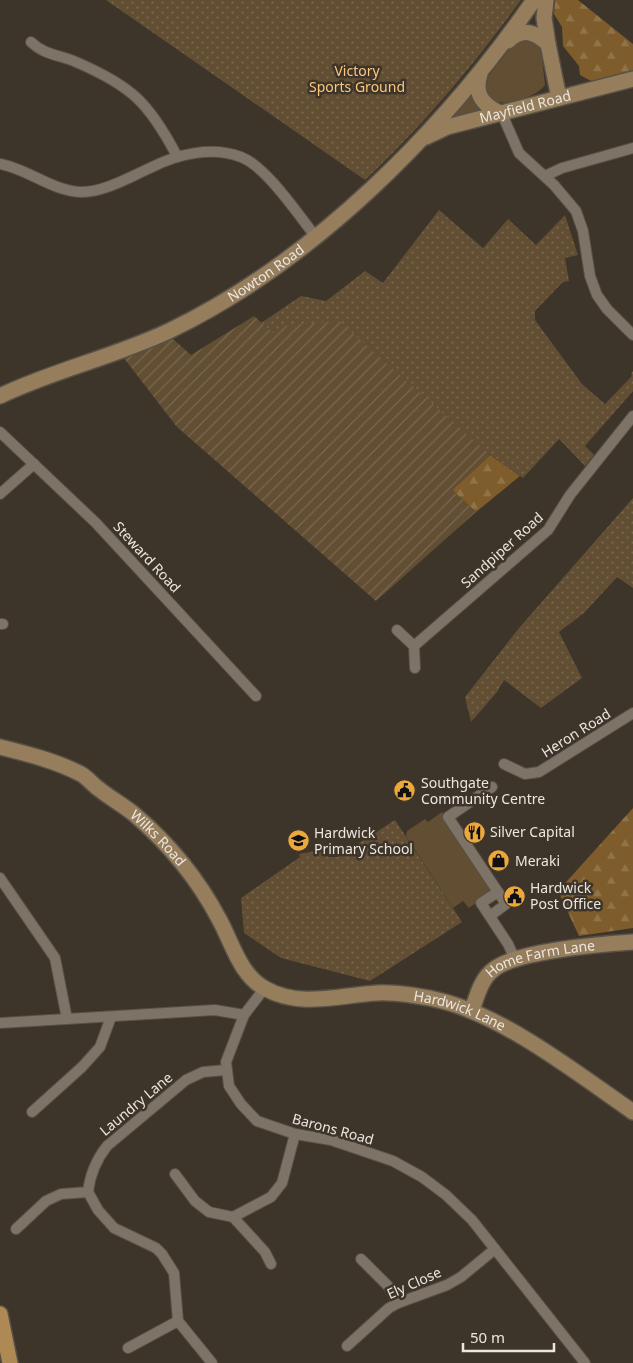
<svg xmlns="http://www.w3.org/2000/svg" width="633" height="1363" viewBox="0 0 633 1363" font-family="'Noto Sans',sans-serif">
<defs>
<pattern id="forest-firs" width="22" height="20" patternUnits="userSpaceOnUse" patternTransform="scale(1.25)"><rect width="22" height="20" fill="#7e5c2b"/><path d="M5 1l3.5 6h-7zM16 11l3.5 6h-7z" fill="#907349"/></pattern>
<pattern id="park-dots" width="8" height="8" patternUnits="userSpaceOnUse" patternTransform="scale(1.25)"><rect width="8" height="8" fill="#624e33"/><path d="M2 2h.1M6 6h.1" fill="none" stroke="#796850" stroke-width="1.8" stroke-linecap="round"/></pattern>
<pattern id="garden-furrows" width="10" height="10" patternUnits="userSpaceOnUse" patternTransform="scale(1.25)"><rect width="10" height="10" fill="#624e33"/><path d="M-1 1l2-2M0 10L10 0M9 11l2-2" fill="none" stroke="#796850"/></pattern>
</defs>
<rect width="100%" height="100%" fill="#3d342a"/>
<g fill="#624e33">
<path d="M 525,39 L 534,42 L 541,48 L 545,85 C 537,96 508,107 495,101 C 491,100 489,97 486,94 L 484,85 L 487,78 L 513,44 Z"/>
<polygon points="471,92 484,110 456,117 453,112"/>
<polygon points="442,812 493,890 469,908 463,901 453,908 406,836 407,831 425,819 428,822"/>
</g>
<g fill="url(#forest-firs)">
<polygon points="555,0 578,0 633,44 633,73 593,82 580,75 579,66 563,46 562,27 554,14"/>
<polygon points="490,455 520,476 476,512 452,490"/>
<polygon points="633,808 633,928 579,936 558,891"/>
</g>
<g fill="url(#park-dots)">
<path d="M 106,0 L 521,0 C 472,67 425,123 365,180 Z"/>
<polygon points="439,210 483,248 508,219 536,245 565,215 578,255 565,258 569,281 563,282 535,311 535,320 582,384 605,404 632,376 631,374 633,371 633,391 585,446 594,455 585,466 559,439 523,478 490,455 273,333 261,323 301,296 326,301 365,271 383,283"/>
<polygon points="633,498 633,588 617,577 584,613 559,632 582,678 541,708 504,680 497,692 471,722 465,697 519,628"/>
<polygon points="395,820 462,922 370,981 281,958 244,933 241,898 300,857 299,854 321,850 328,857 337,857"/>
</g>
<polygon fill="url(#garden-furrows)" points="254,316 273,333 281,326 339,321 490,455 452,490 476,512 376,601 177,427 123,357 173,339 191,355"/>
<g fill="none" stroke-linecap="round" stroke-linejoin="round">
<defs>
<g id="street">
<path d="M 31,42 C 44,55 60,55 76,62 C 132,86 149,103 177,156"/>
<polyline points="502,114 519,153 554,185 576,211 583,231 590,276 597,295 607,309 633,335"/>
<path d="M 0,164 C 28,169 54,192 82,192 C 104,192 130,177 150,168 C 177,154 212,146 241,157 C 266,166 299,216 316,237"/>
<polyline points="545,176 562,168 633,148"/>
<polyline points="0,432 96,523 256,696"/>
<polyline points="0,494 34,464"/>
<polyline points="0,624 3,624"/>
<polyline points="397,630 414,646 415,668"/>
<polyline points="414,646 548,530 570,495 633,416"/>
<polyline points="504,764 525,774 539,772 633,713"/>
<polyline points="0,878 55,958 67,1019"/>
<polyline points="498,892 481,903 508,944 515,959"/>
<polyline points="490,916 506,904 448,817 492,787"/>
<polyline points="264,989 244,1015 226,1062 229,1086 241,1104 257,1121 295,1134 331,1140 393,1161 422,1177 446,1195 472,1220 585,1363"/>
<polyline points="0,1023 215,1010 244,1015"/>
<polyline points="32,1112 82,1067 100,1047 111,1017"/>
<polyline points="175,1174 195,1201 209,1212 233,1217 271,1197 282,1183 295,1134"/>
<polyline points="88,1192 98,1210 114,1228 156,1248 162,1254 174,1273 178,1321 212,1363"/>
<polyline points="233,1217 265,1252 271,1264"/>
<path d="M 16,1229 L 46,1201 L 61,1194 L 88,1192 C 90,1174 96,1160 107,1146 L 186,1080 L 203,1072 L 226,1070"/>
<polyline points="361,1259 389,1287 398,1303"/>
<polyline points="347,1346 389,1308 398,1303 447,1285 461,1277 495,1249"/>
<polyline points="128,1348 178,1321"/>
</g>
<g id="secondary">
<polyline points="546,0 544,18 548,44"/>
<path d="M 508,41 C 523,27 535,32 548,44 L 559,98"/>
<path d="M 480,74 C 473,95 484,106 502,114"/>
<path id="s1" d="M 426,137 L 447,127 L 633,79"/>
<path id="s2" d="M 0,396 C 54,370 114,357 169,331 C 314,261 443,131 534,0"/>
<path id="s3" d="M 0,747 C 28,754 56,761 81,774 C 88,778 93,785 99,789 C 110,798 123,805 134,814 C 168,843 198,879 219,919 C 232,942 240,976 266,989 C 300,1008 340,995 377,993 C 396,992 419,996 438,1000 C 503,1015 578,1074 633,1112"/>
<path id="s4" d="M 472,1010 C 477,996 481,979 493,970 C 515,951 603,944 633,942"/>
</g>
<polyline id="primary" points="0,1314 10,1363"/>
</defs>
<use href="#street" stroke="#585147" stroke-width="12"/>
<use href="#secondary" stroke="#585147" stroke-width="18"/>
<use href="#primary" stroke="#585147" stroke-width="18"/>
<use href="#street" stroke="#7d7367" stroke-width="10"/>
<use href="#secondary" stroke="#967e5d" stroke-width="15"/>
<use href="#primary" stroke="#af8953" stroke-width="15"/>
</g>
<defs>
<symbol id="civic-disc" viewBox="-11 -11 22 22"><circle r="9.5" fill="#eda83c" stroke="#3d342a"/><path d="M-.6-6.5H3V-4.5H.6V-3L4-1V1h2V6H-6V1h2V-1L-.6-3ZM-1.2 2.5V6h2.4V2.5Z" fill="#111"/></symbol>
<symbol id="restaurant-disc" viewBox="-11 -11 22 22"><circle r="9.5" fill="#eda83c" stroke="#3d342a"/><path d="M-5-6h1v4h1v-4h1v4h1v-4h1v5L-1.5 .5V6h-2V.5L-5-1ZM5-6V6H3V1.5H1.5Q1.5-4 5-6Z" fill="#111"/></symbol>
<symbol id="school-disc" viewBox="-11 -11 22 22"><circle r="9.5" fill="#eda83c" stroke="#3d342a"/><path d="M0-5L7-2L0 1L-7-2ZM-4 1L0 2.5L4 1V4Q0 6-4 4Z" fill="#111"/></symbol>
<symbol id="shop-disc" viewBox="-11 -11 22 22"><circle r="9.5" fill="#eda83c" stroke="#3d342a"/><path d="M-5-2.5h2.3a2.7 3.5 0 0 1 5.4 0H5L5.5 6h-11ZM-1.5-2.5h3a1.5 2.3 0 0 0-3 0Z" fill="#111"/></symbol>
</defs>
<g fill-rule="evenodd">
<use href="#civic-disc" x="392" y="778" width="25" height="25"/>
<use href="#restaurant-disc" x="462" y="820" width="25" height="25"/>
<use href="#school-disc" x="286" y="828" width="25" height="25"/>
<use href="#shop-disc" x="486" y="848" width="25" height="25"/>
<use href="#civic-disc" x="502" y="884" width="25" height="25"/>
</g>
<g text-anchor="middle" stroke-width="5" stroke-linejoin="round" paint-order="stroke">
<g font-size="14" fill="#fcc77d" stroke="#3d342a">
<text x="357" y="76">Victory<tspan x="357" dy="16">Sports Ground</tspan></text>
</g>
<g font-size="14" fill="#ece6df" stroke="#3d342a">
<text dy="5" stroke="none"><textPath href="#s1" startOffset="104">Mayfield Road</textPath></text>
<text dy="5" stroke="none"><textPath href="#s2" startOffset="294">Nowton Road</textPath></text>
<text transform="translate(502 550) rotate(-42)" y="5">Sandpiper Road</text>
<text transform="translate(147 557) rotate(47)" y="5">Steward Road</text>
<text transform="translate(576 733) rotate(-32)" y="5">Heron Road</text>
<text dy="5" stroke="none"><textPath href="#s3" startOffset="186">Wilks Road</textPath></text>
<text dy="5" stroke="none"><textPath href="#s4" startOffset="95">Home Farm Lane</textPath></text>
<text dy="5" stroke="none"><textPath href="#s3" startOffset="572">Hardwick Lane</textPath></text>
<text transform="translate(136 1104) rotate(-40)" y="5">Laundry Lane</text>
<text transform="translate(333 1129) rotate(15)" y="5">Barons Road</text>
<text transform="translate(414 1283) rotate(-24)" y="5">Ely Close</text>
</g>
<g font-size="14" fill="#ece6df" stroke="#3d342a" text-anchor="start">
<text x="421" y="788">Southgate<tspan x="421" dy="16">Community Centre</tspan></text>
<text x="490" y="837">Silver Capital</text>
<text x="314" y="838">Hardwick<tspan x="314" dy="16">Primary School</tspan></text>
<text x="515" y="866">Meraki</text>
<text x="530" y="893">Hardwick<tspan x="530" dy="16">Post Office</tspan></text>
</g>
</g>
<path d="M463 1343v8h91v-8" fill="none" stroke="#ece6df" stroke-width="2.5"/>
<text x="470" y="1343" font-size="15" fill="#ece6df" stroke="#3d342a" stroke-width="4" paint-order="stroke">50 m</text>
</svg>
